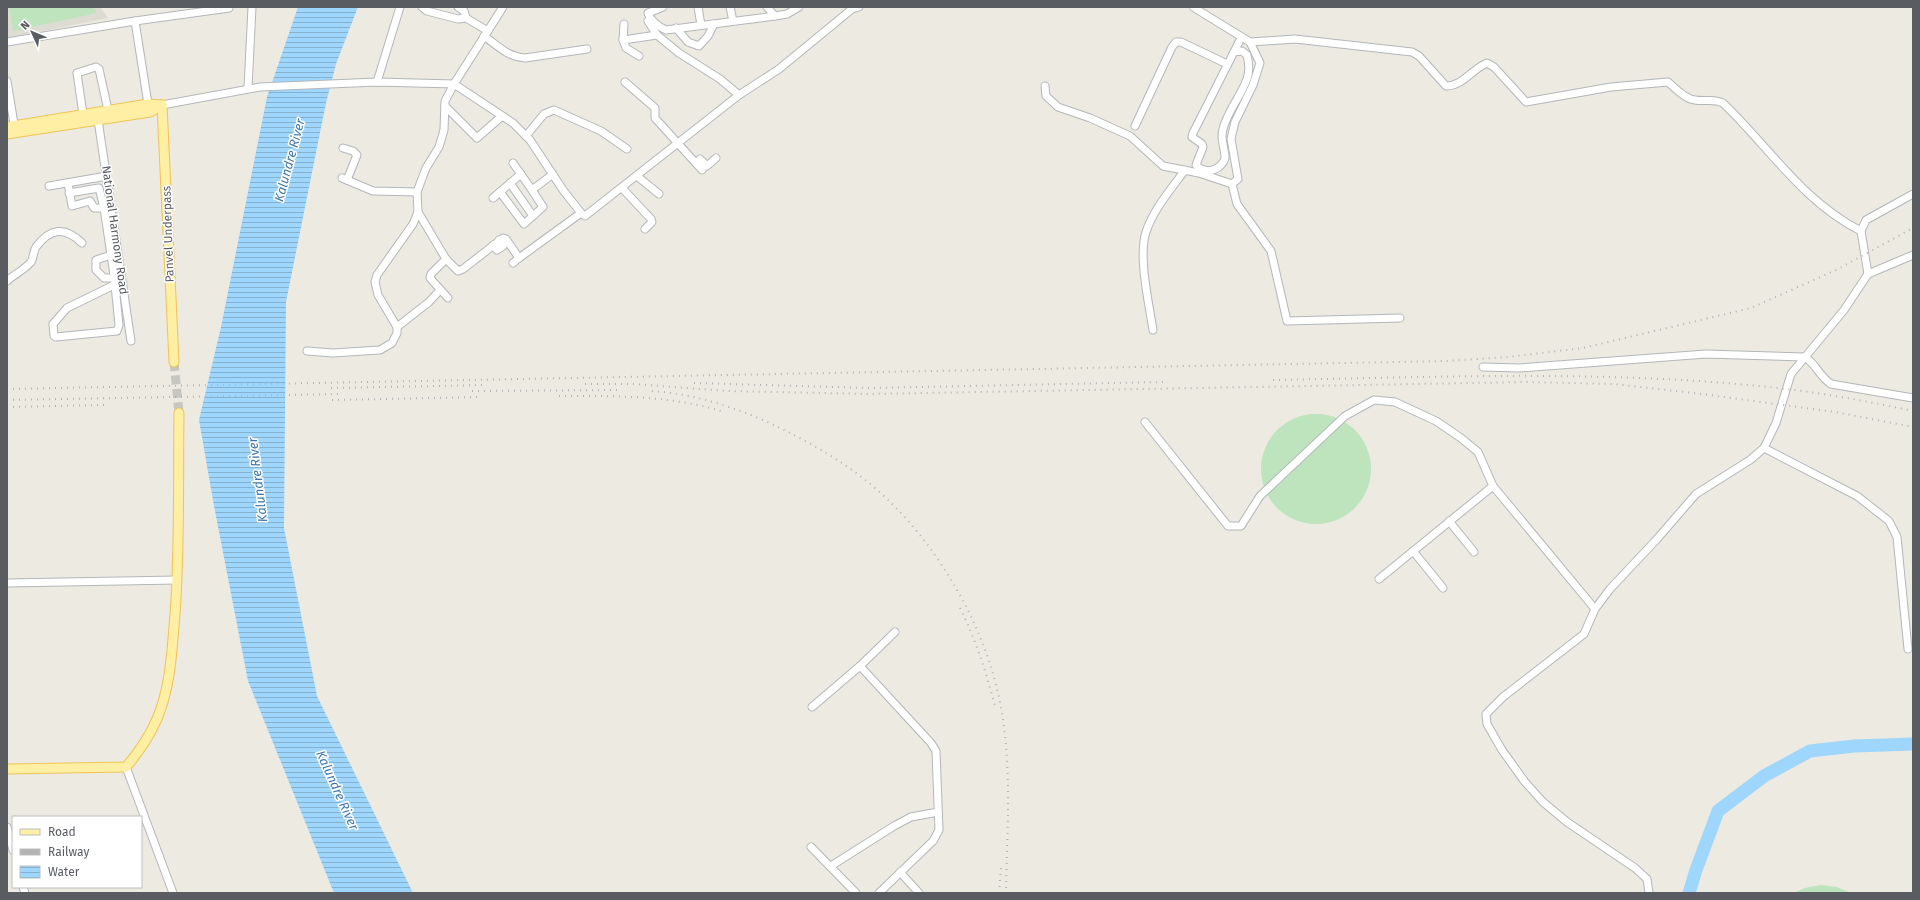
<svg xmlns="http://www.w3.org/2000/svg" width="1920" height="900" viewBox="0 0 1920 900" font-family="'Fira Sans',sans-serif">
<defs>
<pattern id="water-rules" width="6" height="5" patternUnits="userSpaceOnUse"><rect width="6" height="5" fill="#9fd6fe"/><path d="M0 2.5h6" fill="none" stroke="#85b1d1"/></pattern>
</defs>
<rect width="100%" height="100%" fill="#eceae1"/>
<polygon fill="#dedbd2" points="7,7 100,7 108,18 7,38"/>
<g fill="#bde4bd">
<polygon points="9,7 93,7 97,13 13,31"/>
<circle cx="1316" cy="469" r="55"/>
<polygon points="1821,885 1837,887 1851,893 1793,893 1805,888"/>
</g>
<polygon fill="url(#water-rules)" points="298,7 358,7 336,64 326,103 286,302 284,528 317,696 413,893 334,893 248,681 214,506 199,420 221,327 267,97"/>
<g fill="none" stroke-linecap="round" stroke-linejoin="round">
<polyline stroke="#9fd6fe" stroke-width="13" points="1689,893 1696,870 1718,811 1764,776 1810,751 1854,746 1913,744"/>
<polyline stroke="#c7c7c1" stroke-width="9" stroke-dasharray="9 4.5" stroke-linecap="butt" points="174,362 179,413"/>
<defs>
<g id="minor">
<polyline points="422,7 427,11 458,19 466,18 488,31"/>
<polyline points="458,7 464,11 466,18"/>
<path d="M 663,7 L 648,13 C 650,20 659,27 666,30 L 775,16 L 787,14 L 799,7"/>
<polyline points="698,7 701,25"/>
<polyline points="730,7 733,21"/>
<polyline points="767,7 775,16"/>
<path d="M 1193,7 L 1250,42 L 1295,39 L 1412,52 L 1419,56 L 1446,86 C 1463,86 1472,69 1487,63 L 1494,67 L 1526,102 L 1611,87 L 1668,82 C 1675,88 1685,99 1695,100 C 1705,102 1713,98 1723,103 C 1769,147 1803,202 1861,231"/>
<polyline points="135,21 229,8"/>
<polyline points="648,21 657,35"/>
<polyline points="676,28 688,42 699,46 708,36 714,24"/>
<path d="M 484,36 C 498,46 508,57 525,58 L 587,49"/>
<polyline points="623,40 624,24"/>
<polyline points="7,42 135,21 148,104"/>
<path d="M 1234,52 L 1242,51 L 1247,55 C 1249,63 1250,71 1247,79 C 1241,96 1228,110 1223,129 C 1219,141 1228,155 1224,161 C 1217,172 1205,174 1196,165 L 1203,147 L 1202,144 L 1192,137 L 1193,133 L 1241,38"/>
<polyline points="639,56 626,48 623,40 657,35 679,53 720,79 739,95"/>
<polyline points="7,81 15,130"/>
<polyline points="377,82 400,7"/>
<polyline points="625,82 655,108 655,118 702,170"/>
<polyline points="1045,86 1046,96 1058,107 1090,118 1130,136 1163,166 1199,173 1232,184 1238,179 1231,139 1235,122 1253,85 1260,63 1250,42"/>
<polyline points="248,88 252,7"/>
<polyline points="162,105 260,87 377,82 454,84 513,123 530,140 563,190 581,213 585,216 739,95 779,69 852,9 859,7"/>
<polyline points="445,106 477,138 502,116"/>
<polyline points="83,114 77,73 96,67 99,69 108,110"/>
<polyline points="98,120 131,341"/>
<polyline points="1135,126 1172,47 1176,42 1181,42 1227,64"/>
<polyline points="526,136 544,114 554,110 601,131 627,149"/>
<polyline points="343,148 353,151 357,155 347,180"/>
<polyline points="513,163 532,190 553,174"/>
<polyline points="696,163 700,159 707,166 716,158"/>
<polyline points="637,176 659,194"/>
<polyline points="342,178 373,191 417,192"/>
<polyline points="68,183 72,206 90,201 94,208 104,208 114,275 119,325 117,331 56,337 54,336 53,324 67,308 114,285 123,284"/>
<polyline points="510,183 533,216"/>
<polyline points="1232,184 1237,204 1271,251 1287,321 1400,318"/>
<polyline points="49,186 107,176"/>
<polyline points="622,188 651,219 652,222 645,229"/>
<polyline points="500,192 521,174"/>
<polyline points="69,193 99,188 104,208 107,208"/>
<polyline points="493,198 500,192 524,224 543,207 532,190"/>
<polyline points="418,212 446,259 458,271 463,269 503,238 506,239 519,258 581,213"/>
<polyline points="493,245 497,250 503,246 499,240"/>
<polyline points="111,255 96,260 96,270 104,278 114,278"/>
<polyline points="446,259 431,274 430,278 448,298"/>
<polyline points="513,263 519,258"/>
<polyline points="1868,274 1913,255"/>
<path d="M 7,281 C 15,274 24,270 31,262 C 34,257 33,252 36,247 C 50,228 65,226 82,243"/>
<polyline points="397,327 429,302 440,290"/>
<path d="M 1153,330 C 1149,304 1138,256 1146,232 C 1153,210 1171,189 1185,170"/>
<polyline points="307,351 333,353 380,350 392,343 397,333 397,327 378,295 375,282 377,275 413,224 418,212 417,192 426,168 439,147 444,130 445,101 454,84 503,7"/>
<path d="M 1483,367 L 1519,368 L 1706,354 L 1805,357 C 1817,365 1818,375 1831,384 L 1913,398"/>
<polyline points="1145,422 1228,526 1241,526 1260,496 1345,416 1374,400 1395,402 1436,421 1461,438 1478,452 1493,486 1595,609"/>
<polyline points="1764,448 1857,496 1889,521 1897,537 1908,649"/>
<polyline points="1449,521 1474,552"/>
<polyline points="1413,551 1443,588"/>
<polyline points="1379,579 1493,486"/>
<polyline points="7,583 177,580"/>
<polyline points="860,666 931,743 936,751 939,830 933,841 879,893"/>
<polyline points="812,707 860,666 895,632"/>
<polyline points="126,767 173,893"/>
<polyline points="7,827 13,850"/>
<polyline points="811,847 856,893"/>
<polyline points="831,866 894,826 911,817 938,812"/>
<polyline points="900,872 919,893"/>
<polyline points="23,887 25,893"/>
<polyline points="1649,893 1647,879 1635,868 1567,822 1543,802 1525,782 1502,750 1487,724 1486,714 1503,697 1584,634 1595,609 1610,589 1657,539 1696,494 1750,460 1764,448 1776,423 1791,374 1844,310 1868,274 1861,231 1866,220 1913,194"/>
</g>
<g id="major">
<polyline points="162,105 174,362"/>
<polyline points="7,127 148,104 162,105"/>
<polyline points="7,134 150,112 162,105"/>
<path d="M 7,769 L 126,767 C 139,752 149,737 157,719 C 171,686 172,649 175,614 C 180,547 178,480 179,413"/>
</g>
</defs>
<use href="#minor" stroke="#b3b7bb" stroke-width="9"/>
<use href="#major" stroke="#f0c356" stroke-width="11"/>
<use href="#minor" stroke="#fff" stroke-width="7"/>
<use href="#major" stroke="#feefa4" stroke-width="9"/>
<g stroke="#b2b3b3" stroke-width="2" stroke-dasharray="1 5" stroke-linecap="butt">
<path d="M 1273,380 C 1444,377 1616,369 1786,389 C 1829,394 1871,402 1913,411"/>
<polyline points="694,383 869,388 1163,382"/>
<polyline points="585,384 635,384 726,391 869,394 1526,382 1614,384 1702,394 1835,412 1913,427"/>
<polyline points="331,388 487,385"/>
<polyline points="7,389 1446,361 1508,357 1583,348 1751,308 1836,270 1913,228"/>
<polyline points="472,391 622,390"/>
<path d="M 652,391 C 698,394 744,410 784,430 C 812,444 840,460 864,479 C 928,529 980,614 998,693 C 1013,758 1007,826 1006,893"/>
<path d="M 559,396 C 615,396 670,395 724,412"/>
<polyline points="7,400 340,394"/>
<polyline points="332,400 481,397"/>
<polyline points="7,407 104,405"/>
<path d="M 960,608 C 976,640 986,672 995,706"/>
<polyline points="999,893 1001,867"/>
</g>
</g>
<g text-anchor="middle" stroke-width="3" stroke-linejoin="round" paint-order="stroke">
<g font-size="12" fill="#595d62" stroke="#fff">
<text transform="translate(115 230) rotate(82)" y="4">National Harmony Road</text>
<text transform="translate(168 234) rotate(-92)" y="4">Panvel Underpass</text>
</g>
<g font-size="13" font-style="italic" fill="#3d76af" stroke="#fff">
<text transform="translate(289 160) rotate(-75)" y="5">Kalundre River</text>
<text transform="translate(257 480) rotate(-97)" y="5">Kalundre River</text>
<text transform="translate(338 790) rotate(66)" y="5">Kalundre River</text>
</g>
</g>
<rect width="1920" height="900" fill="none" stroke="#595d62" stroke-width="16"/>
<rect x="12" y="816" width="130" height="72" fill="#ffffff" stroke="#bdbec0"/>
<rect x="20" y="829" width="20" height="6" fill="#feefa4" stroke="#bdbec0"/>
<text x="48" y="836" font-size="12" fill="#595d62">Road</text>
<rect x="20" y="849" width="20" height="6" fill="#b2b3b3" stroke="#bdbec0"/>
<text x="48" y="856" font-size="12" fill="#595d62">Railway</text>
<rect x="20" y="866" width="20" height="12" fill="url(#water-rules)" stroke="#bdbec0"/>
<text x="48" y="876" font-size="12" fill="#595d62">Water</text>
<g transform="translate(32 32) rotate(314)" stroke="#ffffff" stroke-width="3" paint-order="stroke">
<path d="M0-3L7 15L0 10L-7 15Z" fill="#595d62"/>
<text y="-6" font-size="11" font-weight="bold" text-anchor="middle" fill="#595d62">N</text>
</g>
</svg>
